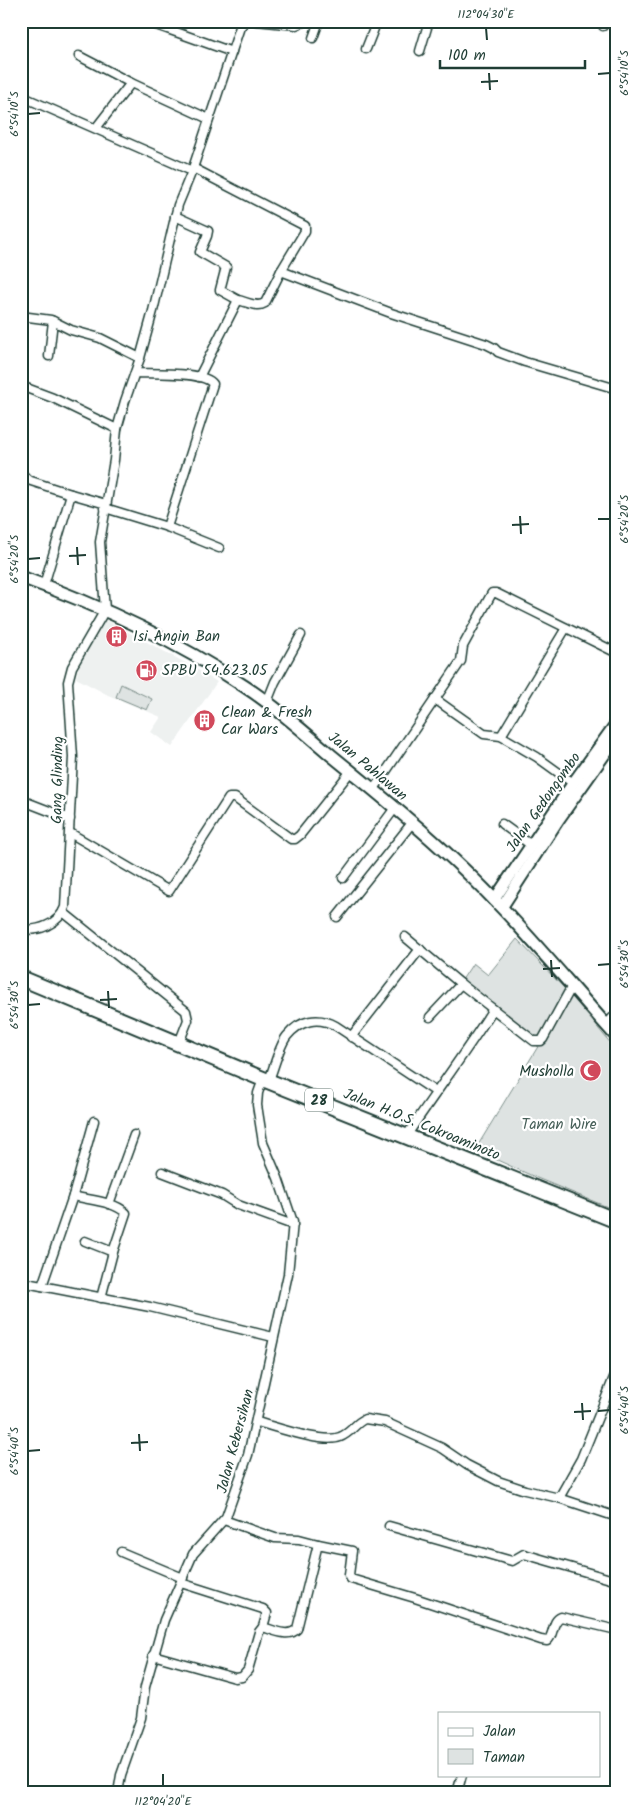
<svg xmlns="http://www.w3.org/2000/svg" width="638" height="1814" viewBox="0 0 638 1814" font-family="Kalam,sans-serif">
<rect width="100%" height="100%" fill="#fff"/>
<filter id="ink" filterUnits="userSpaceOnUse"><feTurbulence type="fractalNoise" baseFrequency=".02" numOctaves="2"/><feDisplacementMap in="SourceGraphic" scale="10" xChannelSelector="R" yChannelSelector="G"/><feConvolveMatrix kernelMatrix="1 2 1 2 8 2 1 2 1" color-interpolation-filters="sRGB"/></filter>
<g filter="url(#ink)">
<polygon fill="#eef1f0" points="104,619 193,667 217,682 172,747 151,732 161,717 108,695 76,678 81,659"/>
<g fill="#dee3e2" stroke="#7e908b">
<polygon points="121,684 152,699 147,710 116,697"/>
<polygon points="517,939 566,990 541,1038 537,1039 460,983 473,963 488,975"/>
<polygon points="570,994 617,1051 617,1211 537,1178 475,1150"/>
</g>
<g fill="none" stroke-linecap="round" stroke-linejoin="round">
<defs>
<g id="minor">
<polyline points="145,21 232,52"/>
<polyline points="256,21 296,25 306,21"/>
<polyline points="601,21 603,26"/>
<polyline points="313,38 319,21"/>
<polyline points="366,49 377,21"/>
<polyline points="420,51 429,21"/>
<polyline points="79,56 131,83 209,119"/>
<polyline points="21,96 192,171"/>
<polyline points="96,128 131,83"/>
<polyline points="193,168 305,226 305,231 281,271"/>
<polyline points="175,216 208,231 207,236 200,252 226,267 220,290 238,300 199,377"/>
<path d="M 238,300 C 247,302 257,308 265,303 L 281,271 L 391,313 L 486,344 L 494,348 L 498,352 L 525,362 L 617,389"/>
<polyline points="21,316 51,320 71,330 100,338 140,358"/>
<polyline points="49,356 53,321"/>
<path d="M 135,373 C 152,374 204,371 213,384 L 167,527"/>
<polyline points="21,386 53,398 117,429"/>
<polyline points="21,473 28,480 71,494 44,585"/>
<polyline points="71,494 106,504"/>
<polyline points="105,508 167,527 219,548"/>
<polyline points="435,699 484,734 501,736 537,757 573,783"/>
<polyline points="267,702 275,682 301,635"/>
<polyline points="501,736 566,628"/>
<polyline points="374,789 461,661 463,646 492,593 496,593 613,651 617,652"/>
<polyline points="21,800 70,819"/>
<polyline points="502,824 531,845"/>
<polyline points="70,833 169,891 229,798 235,798 291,839 295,839 300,835 351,771"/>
<polyline points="343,878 395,808"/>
<polyline points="63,912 186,1011 188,1020 179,1043"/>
<polyline points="337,917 412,823"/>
<path d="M 21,929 C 38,932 59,924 65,907 L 73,757 L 68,682 L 72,667 L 105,610 L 100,542 L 114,460 L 117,429 L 125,401 L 140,358 L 153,311 L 178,205 L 192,171 L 240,27 L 246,21"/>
<polyline points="405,937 461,984 534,1041 541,1041 543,1039 572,986"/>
<polyline points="430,1017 461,984"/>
<polyline points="606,1025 617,1013"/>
<polyline points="351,1037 420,949"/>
<path d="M 269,1080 C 274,1068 279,1046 287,1036 C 300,1020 318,1016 336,1026 L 436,1092"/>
<path d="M 407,1135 C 435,1093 466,1052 493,1009"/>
<polyline points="162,1172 222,1195 238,1205 293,1225"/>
<path d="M 73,1196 C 88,1200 114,1201 126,1213 L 113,1252 L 101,1298"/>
<polyline points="109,1204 134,1135"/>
<polyline points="85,1241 113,1252"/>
<polyline points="21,1282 150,1307 273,1337"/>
<polyline points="42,1286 73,1196 94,1121"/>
<path d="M 257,1422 C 276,1427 323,1444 340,1437 C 351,1433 355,1423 365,1419 L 385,1422 L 442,1448 L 467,1465 L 498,1481 L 525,1490 L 559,1498 L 617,1517"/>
<polyline points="559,1498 581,1459 617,1370"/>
<polyline points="224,1520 275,1538 299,1539 318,1544"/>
<polyline points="389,1526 512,1561 524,1554 617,1581"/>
<polyline points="121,1552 183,1578"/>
<polyline points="181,1583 263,1609 267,1613 263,1627"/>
<path d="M 153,1655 L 235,1678 L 242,1677 L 248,1670 L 259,1632 L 263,1627 C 273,1630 289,1638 297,1629 L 318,1544 L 352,1551 L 349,1575 L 351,1579 L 415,1598 L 541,1640 L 547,1641 C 555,1635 551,1621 561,1617 L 617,1630"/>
<polyline points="122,1793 119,1787 121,1775 141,1718 145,1687 164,1620 193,1554 226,1517 248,1455 288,1274 293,1222 278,1178 263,1143 257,1105 258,1093 263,1079"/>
<polyline points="457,1793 462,1775"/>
</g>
<g id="tertiary">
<polyline points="494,900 573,783 617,722"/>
<polyline points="502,907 559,819 617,737"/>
</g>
<path id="secondary" d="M 21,577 C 99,605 175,640 244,686 C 275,706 303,731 331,755 C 390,803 450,852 502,908 C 542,950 578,994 617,1037"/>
<polyline id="trunk" points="21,978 263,1079 617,1221"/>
</defs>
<use href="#minor" stroke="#1f3d34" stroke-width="11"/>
<use href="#tertiary" stroke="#1f3d34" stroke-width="14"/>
<use href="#secondary" stroke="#1f3d34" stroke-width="15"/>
<use href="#trunk" stroke="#1f3d34" stroke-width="18"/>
<use href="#minor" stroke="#fff" stroke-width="8"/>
<use href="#tertiary" stroke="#fff" stroke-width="10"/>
<use href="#secondary" stroke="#fff" stroke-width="11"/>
<use href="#trunk" stroke="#fff" stroke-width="14"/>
</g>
</g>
<path fill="none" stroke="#1f3d34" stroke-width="2" d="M 486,28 L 487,40M 489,73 L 490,90M 598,74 L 610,73M 481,82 L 498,81M 28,114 L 40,113M 520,516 L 521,534M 598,519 L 610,519M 512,525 L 529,524M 77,547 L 78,565M 69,556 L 86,555M 28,559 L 40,558M 551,960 L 552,977M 598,965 L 610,964M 543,969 L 560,968M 108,991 L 109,1008M 100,1000 L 117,999M 28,1005 L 40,1004M 582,1403 L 583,1420M 598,1411 L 610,1410M 574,1412 L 591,1411M 139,1434 L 140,1451M 131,1443 L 148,1442M 28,1451 L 40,1450M 163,1774 L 163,1786"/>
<defs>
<symbol id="building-disc" viewBox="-11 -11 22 22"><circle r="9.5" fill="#d1495b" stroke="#fff"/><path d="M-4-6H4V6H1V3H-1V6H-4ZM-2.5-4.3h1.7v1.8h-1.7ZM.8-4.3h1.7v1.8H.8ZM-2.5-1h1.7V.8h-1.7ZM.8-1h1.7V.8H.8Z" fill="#fff"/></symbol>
<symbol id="fuel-disc" viewBox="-11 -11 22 22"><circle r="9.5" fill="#d1495b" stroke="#fff"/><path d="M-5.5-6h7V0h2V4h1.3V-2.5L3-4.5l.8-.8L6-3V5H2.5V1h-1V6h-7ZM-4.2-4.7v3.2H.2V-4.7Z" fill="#fff"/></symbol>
<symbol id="mosque-disc" viewBox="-11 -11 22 22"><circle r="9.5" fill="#d1495b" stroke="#fff"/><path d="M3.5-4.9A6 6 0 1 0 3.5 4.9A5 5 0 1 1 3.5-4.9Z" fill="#fff"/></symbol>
</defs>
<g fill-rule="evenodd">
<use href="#building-disc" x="104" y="624" width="25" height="25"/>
<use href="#fuel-disc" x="134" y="658" width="25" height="25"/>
<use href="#building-disc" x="192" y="708" width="25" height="25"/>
<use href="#mosque-disc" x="578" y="1058" width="25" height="25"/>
</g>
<g text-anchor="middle" stroke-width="4.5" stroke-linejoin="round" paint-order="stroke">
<rect fill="#fff" stroke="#627771" stroke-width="1" x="305" y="1088.5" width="28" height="23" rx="4"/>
<g font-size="14" font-weight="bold" fill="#1f3d34">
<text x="319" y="1105">28</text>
</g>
<g font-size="15" fill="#1f3d34" stroke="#fff" text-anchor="start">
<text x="133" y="641">Isi Angin Ban</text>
<text x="162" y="675">SPBU 54.623.05</text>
<text x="221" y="717">Clean &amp; Fresh<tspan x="221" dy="17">Car Wars</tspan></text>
<text x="574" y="1076" text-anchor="end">Musholla</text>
</g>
<g font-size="15" fill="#1f3d34" stroke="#fff">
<text transform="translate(368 766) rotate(40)" y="5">Jalan Pahlawan</text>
<text transform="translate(57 780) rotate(-89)" y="5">Gang Glinding</text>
<text transform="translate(543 802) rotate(-55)" y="5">Jalan Gedongombo</text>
<text transform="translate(422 1124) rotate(22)" y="5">Jalan H.O.S. Cokroaminoto</text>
<text transform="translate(235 1441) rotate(-75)" y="5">Jalan Kebersihan</text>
</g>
<g font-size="15" fill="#455e57" stroke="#fff">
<text x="559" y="1129">Taman Wire</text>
</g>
</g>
<rect width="638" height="1814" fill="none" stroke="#fff" stroke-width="55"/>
<rect x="438" y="1712" width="162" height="65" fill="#ffffff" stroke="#a5b1ae"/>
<rect x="448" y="1728" width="25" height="8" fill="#ffffff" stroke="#a5b1ae"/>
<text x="483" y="1736" font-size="15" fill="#1f3d34">Jalan</text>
<rect x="448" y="1749" width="25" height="15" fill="#dee3e2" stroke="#a5b1ae"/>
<text x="483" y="1762" font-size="15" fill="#1f3d34">Taman</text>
<path d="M440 60v8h145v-8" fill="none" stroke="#1f3d34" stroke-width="2.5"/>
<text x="448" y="60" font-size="15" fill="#1f3d34" stroke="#ffffff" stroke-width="4" paint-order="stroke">100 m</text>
<rect x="28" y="28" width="582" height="1758" fill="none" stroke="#1f3d34" stroke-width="2"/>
<g font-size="12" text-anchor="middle" fill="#1f3d34">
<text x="486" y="18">112°04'30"E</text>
<text transform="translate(624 73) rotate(-90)" y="4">6°54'10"S</text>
<text transform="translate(14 114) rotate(-90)" y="4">6°54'10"S</text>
<text transform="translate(624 519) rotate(-90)" y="4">6°54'20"S</text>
<text transform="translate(14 559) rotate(-90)" y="4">6°54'20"S</text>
<text transform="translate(624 964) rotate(-90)" y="4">6°54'30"S</text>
<text transform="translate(14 1005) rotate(-90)" y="4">6°54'30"S</text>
<text transform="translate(624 1410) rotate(-90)" y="4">6°54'40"S</text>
<text transform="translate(14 1451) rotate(-90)" y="4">6°54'40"S</text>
<text x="163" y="1805">112°04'20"E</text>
</g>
</svg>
